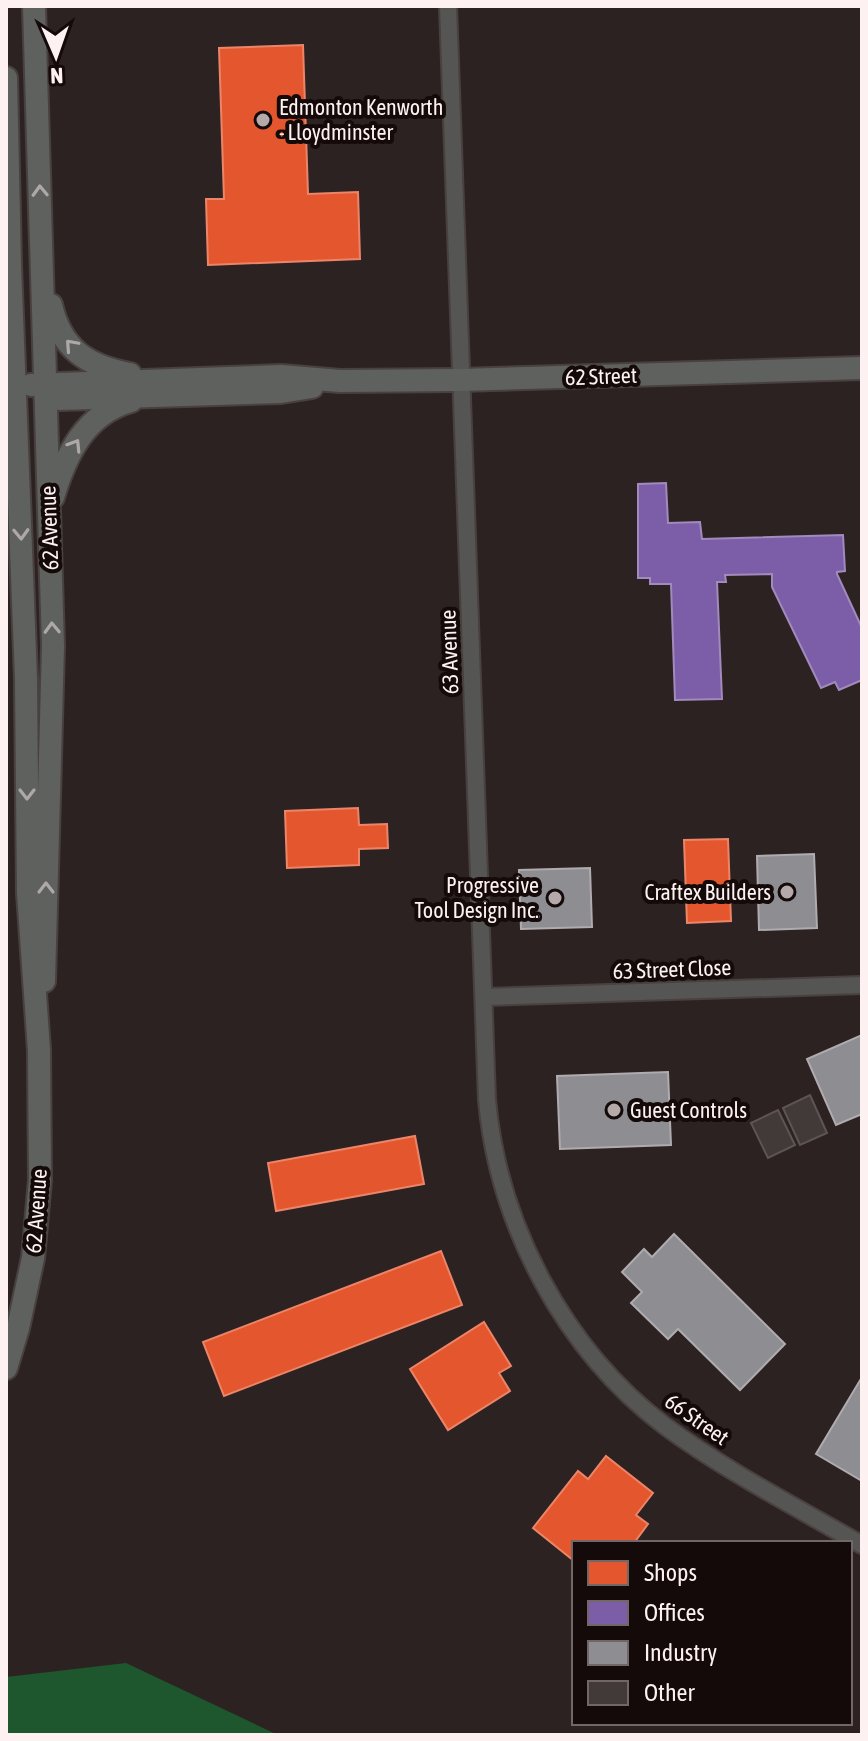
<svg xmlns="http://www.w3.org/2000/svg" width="868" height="1741" viewBox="0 0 868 1741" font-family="'Asap Condensed',sans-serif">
<rect width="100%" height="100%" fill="#2d2222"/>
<polygon fill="#1e562d" points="126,1663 278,1735 6,1735 6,1677"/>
<g fill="#e4572e" stroke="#ec8568" stroke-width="2">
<polygon points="303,45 308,194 358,192 360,259 208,265 206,199 224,199 219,48"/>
<polygon points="358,808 359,825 387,824 388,848 359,849 359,865 287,868 285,811"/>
<polygon points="728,839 731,921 687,923 684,840"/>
<polygon points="415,1136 424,1184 276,1211 268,1163"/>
<polygon points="441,1251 462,1305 224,1396 203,1342"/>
<polygon points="484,1322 511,1366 499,1373 510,1391 448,1430 410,1369"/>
<polygon points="606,1456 653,1493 636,1515 648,1524 634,1543 574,1543 574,1561 533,1528 578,1471 588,1479"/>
</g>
<polygon fill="#7b5ea7" stroke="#a28abd" stroke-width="2" points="666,483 668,523 700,522 702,539 843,535 845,571 837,572 837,574 862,628 862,680 839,690 835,682 821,688 772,587 772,574 725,575 726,582 717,582 722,699 675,700 671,584 650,584 650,578 638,578 638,484"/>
<g fill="#8d8d92" stroke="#afabae" stroke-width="2">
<polygon points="814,854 817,928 759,930 757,856"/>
<polygon points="590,868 592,927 521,929 519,870"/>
<polygon points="862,1035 862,1114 836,1125 807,1059"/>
<polygon points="668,1072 671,1145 560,1149 557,1076"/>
<polygon points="674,1234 785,1344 740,1390 678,1329 668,1339 631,1303 642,1292 622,1272 644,1249 652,1257"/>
<polygon points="862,1377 862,1481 816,1454"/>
</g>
<g fill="#423939" stroke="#5e5454" stroke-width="2">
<polygon points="810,1095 827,1133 800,1145 783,1108"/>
<polygon points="778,1110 795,1145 768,1158 751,1123"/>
</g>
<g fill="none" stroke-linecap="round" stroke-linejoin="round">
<defs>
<g id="street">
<path d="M 448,6 L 487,1100 C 498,1224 564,1350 665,1426 C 726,1471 796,1507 862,1545"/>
<polyline points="484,997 862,985"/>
</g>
<g id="secondary">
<polyline points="34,6 53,646 44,981"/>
<polyline points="6,78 10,265 26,679 28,893 39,1050 40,1180 33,1258 18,1328 6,1368"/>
<path d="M 51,305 C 61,349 87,366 130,374"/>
<polyline points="31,385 281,376 340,381 460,380 862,368"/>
<polyline points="59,399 281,392 312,387"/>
<path d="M 53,497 C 66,454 85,414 131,401"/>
</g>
</defs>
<use href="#street" stroke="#494040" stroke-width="20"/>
<use href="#secondary" stroke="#494040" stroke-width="26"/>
<use href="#street" stroke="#555553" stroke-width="16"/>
<use href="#secondary" stroke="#5f615e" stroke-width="22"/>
</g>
<defs><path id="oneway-chevron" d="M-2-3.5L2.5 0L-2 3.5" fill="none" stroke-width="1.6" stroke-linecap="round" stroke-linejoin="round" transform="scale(2)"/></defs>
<g stroke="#aea9a8">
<use href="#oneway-chevron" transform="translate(40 191) rotate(-92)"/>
<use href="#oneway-chevron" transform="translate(71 345) rotate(-132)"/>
<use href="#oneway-chevron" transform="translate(75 445) rotate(-58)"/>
<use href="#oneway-chevron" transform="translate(21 534) rotate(88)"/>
<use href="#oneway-chevron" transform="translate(52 628) rotate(-92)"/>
<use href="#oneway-chevron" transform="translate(27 794) rotate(90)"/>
<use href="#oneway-chevron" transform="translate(46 888) rotate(-90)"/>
</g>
<g fill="#b5a9a9" stroke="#140a0a" stroke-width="3">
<circle cx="263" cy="120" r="8"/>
<circle cx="787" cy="892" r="8"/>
<circle cx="555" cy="898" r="8"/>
<circle cx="614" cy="1110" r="8"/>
</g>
<g text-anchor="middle" stroke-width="8" stroke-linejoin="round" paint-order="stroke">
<g font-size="22" fill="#fef1f1" stroke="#140a0a" text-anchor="start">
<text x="279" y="115">Edmonton Kenworth<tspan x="279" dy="25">- Lloydminster</tspan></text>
<text x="539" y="893" text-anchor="end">Progressive<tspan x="539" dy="25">Tool Design Inc.</tspan></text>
<text x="771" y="900" text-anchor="end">Craftex Builders</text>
<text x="630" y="1118">Guest Controls</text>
</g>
<g font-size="22" fill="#fef1f1" stroke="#140a0a">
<text transform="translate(601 376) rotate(-2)" y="8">62 Street</text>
<text transform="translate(49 528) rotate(-92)" y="8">62 Avenue</text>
<text transform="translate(449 652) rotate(-92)" y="8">63 Avenue</text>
<text transform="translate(672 969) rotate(-2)" y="8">63 Street Close</text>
<text transform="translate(36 1211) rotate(-86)" y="8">62 Avenue</text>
<text transform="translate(697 1419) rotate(35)" y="8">66 Street</text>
</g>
</g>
<rect width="868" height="1741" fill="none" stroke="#fef1f1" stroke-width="16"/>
<rect x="572" y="1541" width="280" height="184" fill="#140a0a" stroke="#726666" stroke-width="2"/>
<rect x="588" y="1561" width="40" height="24" fill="#e4572e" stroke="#726666" stroke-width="2"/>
<text x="644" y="1581" font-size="24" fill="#fef1f1">Shops</text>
<rect x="588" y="1601" width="40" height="24" fill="#7b5ea7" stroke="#726666" stroke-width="2"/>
<text x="644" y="1621" font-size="24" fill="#fef1f1">Offices</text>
<rect x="588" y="1641" width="40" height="24" fill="#8d8d92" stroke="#726666" stroke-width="2"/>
<text x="644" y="1661" font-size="24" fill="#fef1f1">Industry</text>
<rect x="588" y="1681" width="40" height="24" fill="#423939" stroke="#726666" stroke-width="2"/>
<text x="644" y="1701" font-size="24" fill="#fef1f1">Other</text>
<g transform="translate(56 56) rotate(178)" stroke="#140a0a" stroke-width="6" paint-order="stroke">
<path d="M0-6L14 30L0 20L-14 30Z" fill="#fef1f1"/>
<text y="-12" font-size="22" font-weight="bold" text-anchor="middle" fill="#fef1f1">N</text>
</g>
</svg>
